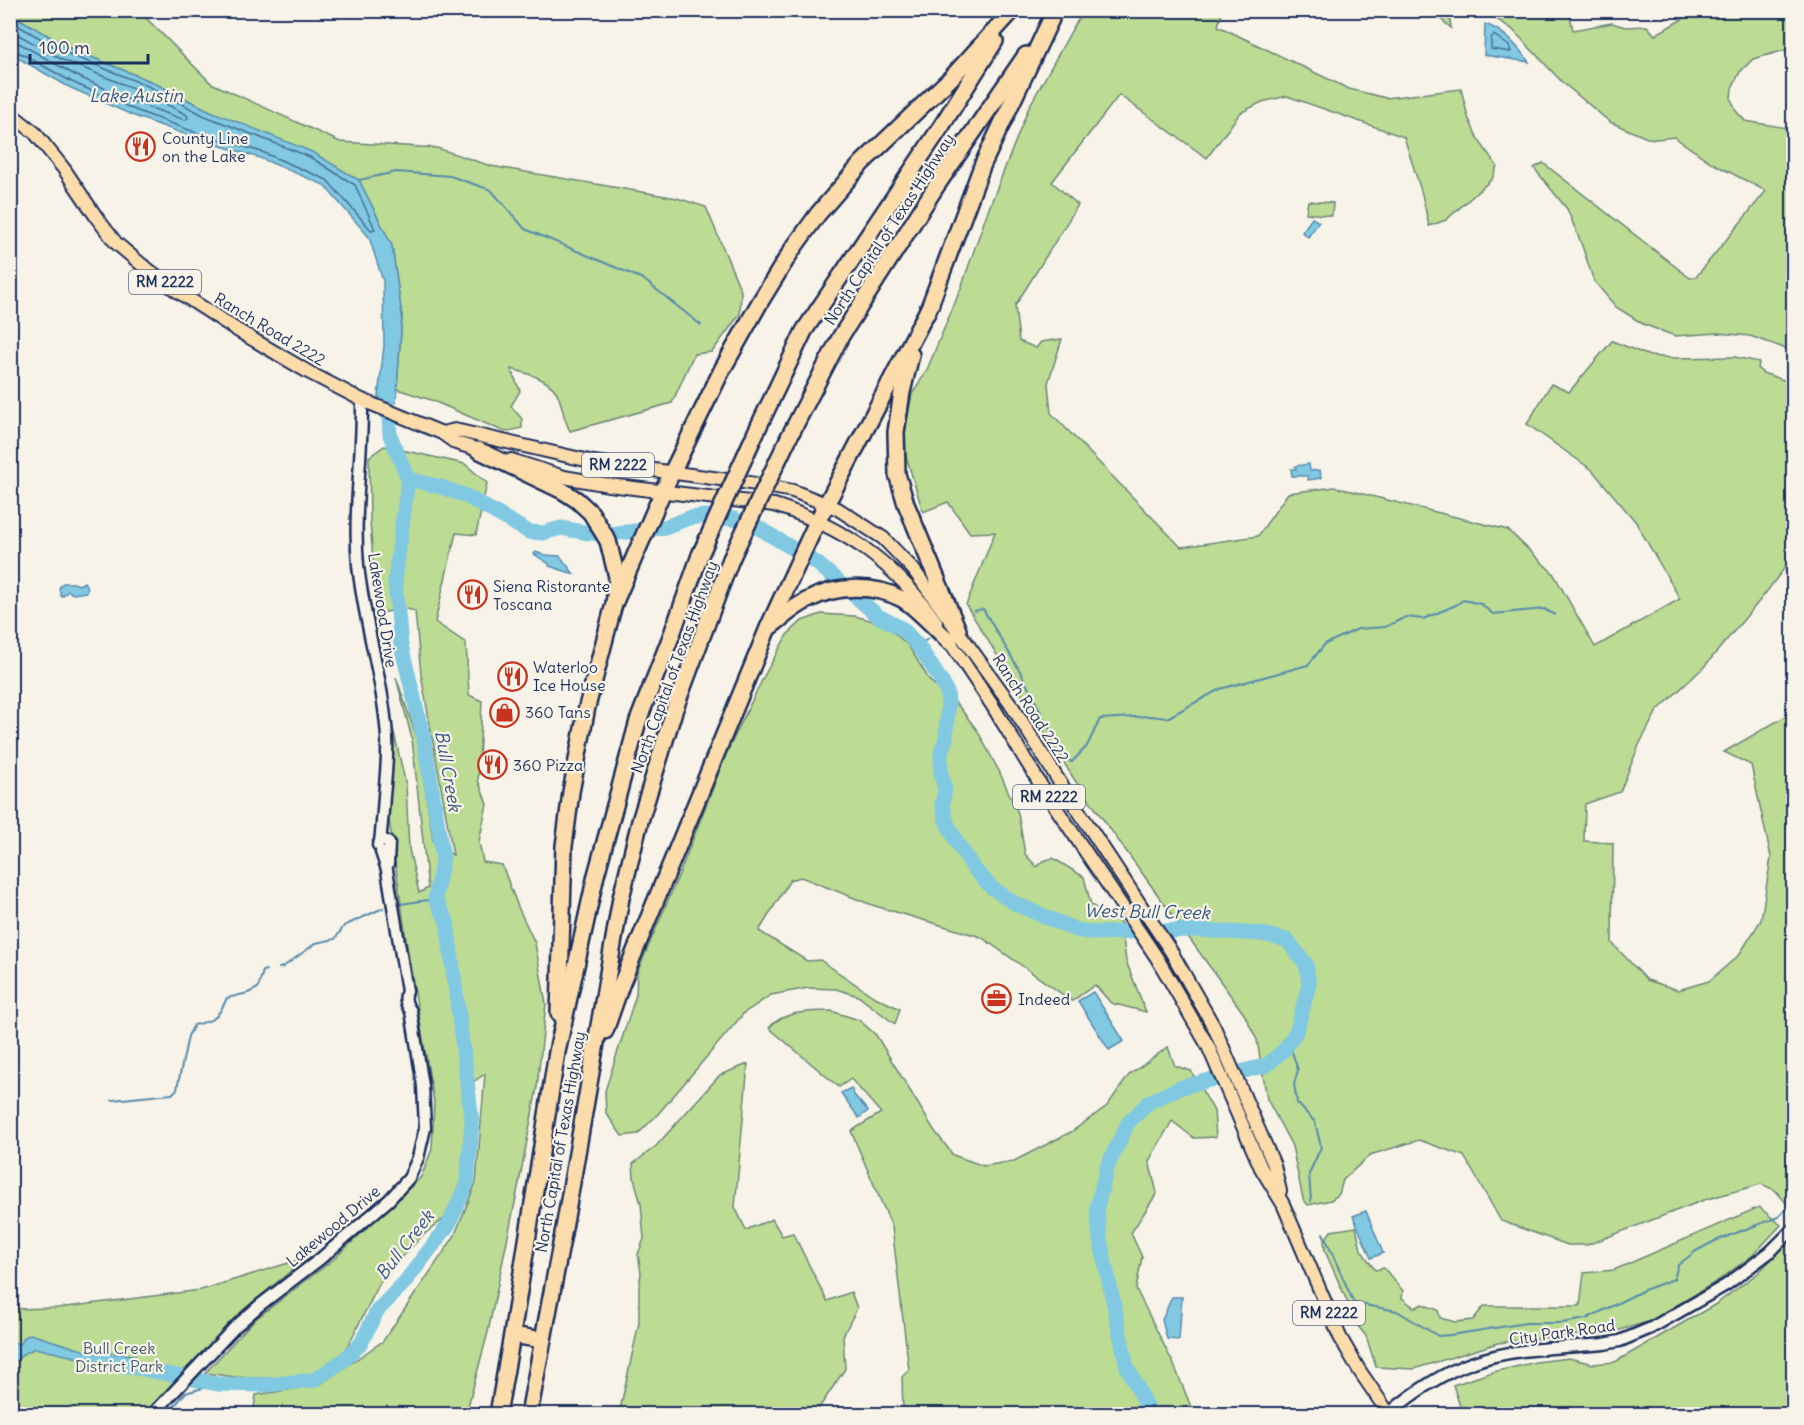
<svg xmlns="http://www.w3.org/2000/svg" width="1804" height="1425" viewBox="0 0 1804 1425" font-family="Delius,sans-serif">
<rect width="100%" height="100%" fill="#f7f3e8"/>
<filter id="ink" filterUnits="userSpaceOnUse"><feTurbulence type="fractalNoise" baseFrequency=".0167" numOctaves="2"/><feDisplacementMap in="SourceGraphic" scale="12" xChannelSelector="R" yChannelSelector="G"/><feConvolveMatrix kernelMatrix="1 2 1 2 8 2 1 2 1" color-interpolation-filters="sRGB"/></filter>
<g filter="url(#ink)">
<g fill="#bcdb93" stroke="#6c8578" stroke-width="1.5">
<path d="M 11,10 L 139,11 L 211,83 L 340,142 L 437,148 L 491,166 L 677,198 L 706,207 L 741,291 L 740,314 L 712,352 L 694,354 L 672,403 L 570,431 C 564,420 563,409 559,398 C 554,380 527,373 511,369 L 520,391 L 511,406 L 522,419 L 522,428 L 505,432 L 431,400 L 397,389 L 402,316 L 392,246 L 359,180 L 208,110 L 150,81 L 69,48 L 11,14 Z"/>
<polygon points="1085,10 1222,11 1218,26 1349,89 1386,98 1461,89 1468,117 1478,139 1497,166 1492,179 1446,220 1429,226 1422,194 1404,137 1287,96 1262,102 1240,113 1207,158 1119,95 1052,182 1078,205 1015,306 1019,341 1036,348 1041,342 1062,339 1048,383 1051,413 1181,547 1258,536 1288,493 1335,487 1508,530 1553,573 1595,647 1680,599 1635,521 1592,470 1527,424 1551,384 1569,392 1612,341 1650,356 1675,358 1735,357 1759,362 1758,369 1763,373 1793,383 1793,557 1761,599 1704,667 1657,711 1639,745 1620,792 1585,804 1584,841 1613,843 1612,943 1647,980 1678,990 1709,981 1739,955 1761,920 1771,857 1751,765 1724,752 1793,712 1794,1024 1787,1032 1794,1038 1793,1211 1775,1190 1761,1184 1704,1200 1587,1245 1568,1245 1501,1221 1464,1156 1419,1140 1370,1155 1343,1180 1339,1194 1331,1200 1308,1205 1303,1199 1292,1146 1267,1099 1257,1040 1244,1014 1074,779 966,605 995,532 970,533 948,502 923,512 906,456 905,432 912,394 926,372 961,288 986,216 1029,107 1074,26"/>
<polygon points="1431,11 1449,11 1451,28"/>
<polygon points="1484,11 1569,11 1573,30 1612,23 1625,27 1647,26 1655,35 1696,11 1793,11 1793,48 1753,59 1740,72 1732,88 1731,99 1736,111 1745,121 1793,129 1794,341 1787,349 1750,336 1718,333 1675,336 1643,324 1616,307 1594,281 1581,243 1567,209 1534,168 1543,163 1690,278 1696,277 1766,191 1712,163 1674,137 1657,139 1647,138 1610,122 1562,82 1512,29"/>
<polygon points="1308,201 1333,203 1332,216 1306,213"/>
<polygon points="384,446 465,464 487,483 476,535 456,533 435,622 466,643 469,695 482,701 478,780 487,804 479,842 483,862 502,865 518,907 535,943 546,1004 537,1088 519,1183 488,1332 466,1414 253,1414 256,1395 319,1385 383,1341 454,1237 476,1182 485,1074 463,1089 470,1124 464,1176 450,1214 422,1236 382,1279 343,1355 308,1380 235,1377 205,1373 253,1321 334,1259 421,1177 432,1149 434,1102 408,953 389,819 392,724 406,785 409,849 419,893 428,888 412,739 396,677 418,741 433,841 453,855 421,674 415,611 403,608 377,614 370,521 369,457"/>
<polygon points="821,614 855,616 884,624 908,645 930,681 957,704 977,730 999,771 1018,813 1025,854 1037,867 1043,861 1053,858 1084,877 1091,905 1121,923 1126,961 1146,1012 1111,1003 1095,985 1072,1001 981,937 872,905 801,877 790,880 759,931 807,961 820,960 873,996 900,1009 895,1024 858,996 836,989 808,988 771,995 744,1013 658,1114 638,1134 622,1136 606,1113 605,1091 636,995 637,973 680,872 727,752 764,676 787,635 802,621"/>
<path d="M 831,1011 L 859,1020 L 876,1035 L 934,1130 L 953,1155 L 984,1166 L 1014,1161 L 1071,1132 L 1107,1106 L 1129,1075 L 1168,1047 L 1175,1066 L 1191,1071 L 1214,1111 L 1216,1137 L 1194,1138 L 1172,1121 L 1149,1161 L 1157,1193 L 1131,1233 L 1142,1257 L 1136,1289 L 1174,1365 L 1194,1414 L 903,1414 L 902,1377 L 909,1370 L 892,1227 L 851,1131 L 881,1113 L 851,1079 L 839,1087 L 769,1028 C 784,1010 809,1012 831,1011 Z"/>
<polygon points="748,1064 735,1207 746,1230 772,1219 782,1236 793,1233 827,1301 851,1292 857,1308 843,1336 845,1369 815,1414 619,1414 639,1323 639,1288 641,1273 638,1254 644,1239 641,1204 634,1178 633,1164 656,1146 720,1075"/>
<polygon points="1759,1207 1781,1225 1753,1255 1719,1280 1651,1321 1606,1334 1559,1336 1498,1343 1414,1369 1376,1367 1366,1336 1358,1326 1325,1251 1324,1241 1331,1231 1356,1227 1361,1250 1375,1270 1384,1268 1403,1291 1402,1298 1415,1308 1422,1304 1438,1310 1440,1318 1455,1322 1473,1320 1484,1306 1580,1306 1584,1273 1614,1270"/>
<polygon points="1793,1237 1793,1414 1451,1414 1460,1406 1453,1385 1493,1372 1536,1362 1569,1358 1593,1364 1615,1362 1716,1304 1758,1273"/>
<polygon points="308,1257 242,1311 157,1401 146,1414 11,1414 10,1309 58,1308 201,1290"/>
</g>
<g fill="#81c9e2" stroke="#588bad" stroke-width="1.5">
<polygon points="11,14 69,48 150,81 208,110 312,152 359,180 392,246 402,316 396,403 378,397 384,346 383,281 369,237 324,185 260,158 195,138 132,115 69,87 11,54"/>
<path d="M 1485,24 C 1505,31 1517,46 1529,62 L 1484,55 Z"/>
<polygon points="1312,218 1319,222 1308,237 1302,232"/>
<polygon points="1309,464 1310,471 1320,470 1321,478 1308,480 1308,476 1292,476 1291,469 1296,469 1295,466"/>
<polygon points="536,552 544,555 560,556 574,574 549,566 549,564 534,554"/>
<polygon points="84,582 88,588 86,592 73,594 68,591 63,596 61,596 59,588 63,583 74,583 79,585"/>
<polygon points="1093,992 1124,1041 1109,1050 1078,1001"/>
<polygon points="851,1088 854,1095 868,1111 859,1118 841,1093"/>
<polygon points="1366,1211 1383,1253 1371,1258 1353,1216"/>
<polygon points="1172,1297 1182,1297 1179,1340 1167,1339 1162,1320"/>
<polygon points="30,1334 89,1352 135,1355 136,1371 35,1348 23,1354 11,1366 11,1342 21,1344 23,1338"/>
</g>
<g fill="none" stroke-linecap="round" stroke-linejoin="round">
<g stroke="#446d93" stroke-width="1.5">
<polyline points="10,21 66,53 148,86 205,116 310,157 355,185 375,229 371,230 327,180 262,152 197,133 135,110 72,82 15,50 10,49"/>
<polyline points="10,30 63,60 145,93 187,115 188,118 185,120 137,103 75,75 19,43 10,41"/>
<polygon points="1494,35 1509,46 1511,52 1491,49 1491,38"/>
</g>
<g stroke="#588bad" stroke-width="2">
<polyline points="359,180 396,172 450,176 491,190 525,229 643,279 701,325"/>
<polyline points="974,611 983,609 1021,673 1064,758 1072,762 1087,746 1100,719 1151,716 1167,718 1220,689 1308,665 1325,644 1358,629 1385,627 1406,617 1423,619 1456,605 1463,600 1481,604 1493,614 1544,609 1555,615"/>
<polyline points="918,645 928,639"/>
<polyline points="400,904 435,899"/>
<polyline points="279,968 283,967 316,943 335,939 344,926 383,908"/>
<polyline points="1289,1043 1298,1070 1294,1084 1297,1103 1315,1122 1321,1147 1309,1174 1311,1201"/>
<path d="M 112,1100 L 172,1094 L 177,1089 L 188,1036 L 194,1025 C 216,1020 217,1019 227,998 L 248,993 L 258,988 L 263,971 L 266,970"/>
<polyline points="1323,1233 1354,1303 1397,1311 1438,1336 1451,1335 1526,1323 1562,1323 1586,1319 1644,1290 1674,1279 1678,1265 1696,1251 1715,1241 1778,1217 1788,1208 1794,1194"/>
<polyline points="168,1414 185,1393 218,1384"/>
</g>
<g stroke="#81c9e2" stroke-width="15">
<polyline points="408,479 441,487 466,496 529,532 543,533 561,528 589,533 610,534 662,528 689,518 706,516 734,519 759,528 818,564 878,616 903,629 920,648 942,682 947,692 948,702 946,738 941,752 941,774 945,790 942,804 947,823 959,846 975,870 992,888 1016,904 1076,930 1094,933 1194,930 1262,934 1287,940 1306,964 1309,984 1297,1030 1285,1049 1267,1065 1179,1088 1149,1102 1128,1123 1107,1167 1097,1207 1100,1239 1127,1367 1151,1414"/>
<polyline points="116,1364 218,1384 267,1385 314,1380 344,1360 361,1343 377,1311 405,1282 449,1224 467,1183 472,1121 447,921 435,899 443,857 424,740 401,645 395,581 408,479 390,435 388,400 390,380"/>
</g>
<defs>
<g id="minor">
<path d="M 362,400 C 363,455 353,510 358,565 C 364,623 383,678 387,737 C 388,756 386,776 384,796 C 383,811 382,826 380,842"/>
<polyline points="378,845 380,842 384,840 389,843 388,864"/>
<path d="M 153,1414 L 235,1327 L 260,1305 L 320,1259 L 389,1200 L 409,1178 L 418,1158 L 425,1128 L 423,1086 L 411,1011 C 406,1005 404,998 407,991 L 387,870 L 381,852"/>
<path d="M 1388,1414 C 1413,1393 1440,1374 1471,1363 C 1512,1348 1560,1348 1604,1344 L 1620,1341 L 1651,1328 L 1726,1285 L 1770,1252 L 1794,1228"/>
</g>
<g id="major">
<polyline points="10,113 35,133 64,169 97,218 116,243 142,265 177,291 237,330 310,373 362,400 442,433 456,443 486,452"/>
<polyline points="442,433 455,430 594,462 750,483 793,491 838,509 883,538 913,569 1012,706 1059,781 1172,953 1214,1027 1274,1165 1280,1191"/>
<path d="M 511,460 L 564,477 L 609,485 L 774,505 C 844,527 894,562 936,622"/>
<polyline points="946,636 992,705 1042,787 1157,958 1208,1046 1261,1168 1283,1204 1340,1337 1359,1370 1389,1414"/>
</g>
<g id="highway">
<polyline points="927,313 982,166 1051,19"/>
<polyline points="911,355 902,392 896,432 897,474 906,504 958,630"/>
<polyline points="756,432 804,331 939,130 995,41"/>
<polyline points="789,437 841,336 937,185 1026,55"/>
<polyline points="478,450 563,491 577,500 591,513 608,541 617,577 614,604 587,707 571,792 564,846 559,1013"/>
<polyline points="614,604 663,491 722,370 760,302 792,250 818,214 862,163 952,77 1013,10"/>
<path d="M 771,626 C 783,617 795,606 808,600 C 836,585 874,584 902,599 C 915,606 938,631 950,642"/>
<polyline points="605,1031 621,985 768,628 815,526 931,304"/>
<polyline points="512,1335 543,1340"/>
<polyline points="498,1414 512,1335 557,1052 596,875 638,721 672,634 700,555"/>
<polyline points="529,1414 565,1223 621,898 640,821 674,711 731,559"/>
</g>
</defs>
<use href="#minor" stroke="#1b2f5e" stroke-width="15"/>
<use href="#major" stroke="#1b2f5e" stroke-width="16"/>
<use href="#highway" stroke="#1b2f5e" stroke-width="20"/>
<use href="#minor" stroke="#f7f3e8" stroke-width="10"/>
<use href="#major" stroke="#fddcac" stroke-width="12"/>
<use href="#highway" stroke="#fddcac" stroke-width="15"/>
<defs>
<g id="highway-bridge">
<polyline points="700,555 756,432"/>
<polyline points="731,559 789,437"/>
</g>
</defs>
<use href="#highway-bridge" stroke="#1b2f5e" stroke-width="20" stroke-linecap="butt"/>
<use href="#highway-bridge" stroke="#fddcac" stroke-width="15"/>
</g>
</g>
<defs>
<symbol id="restaurant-ring" viewBox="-11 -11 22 22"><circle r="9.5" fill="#f7f3e8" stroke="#c8321e" stroke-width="1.5"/><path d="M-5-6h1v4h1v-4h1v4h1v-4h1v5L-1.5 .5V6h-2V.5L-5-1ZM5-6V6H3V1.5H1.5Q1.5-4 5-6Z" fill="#c8321e"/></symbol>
<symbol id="shop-ring" viewBox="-11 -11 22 22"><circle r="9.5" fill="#f7f3e8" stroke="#c8321e" stroke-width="1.5"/><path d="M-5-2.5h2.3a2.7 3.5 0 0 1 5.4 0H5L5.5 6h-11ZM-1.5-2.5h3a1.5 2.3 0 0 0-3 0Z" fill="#c8321e"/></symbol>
<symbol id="office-ring" viewBox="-11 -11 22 22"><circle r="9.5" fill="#f7f3e8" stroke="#c8321e" stroke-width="1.5"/><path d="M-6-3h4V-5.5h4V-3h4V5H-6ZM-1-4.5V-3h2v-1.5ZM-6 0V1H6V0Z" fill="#c8321e"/></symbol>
</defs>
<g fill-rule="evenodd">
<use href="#restaurant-ring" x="124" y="130" width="33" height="33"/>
<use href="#restaurant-ring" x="456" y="578" width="33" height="33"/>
<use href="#restaurant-ring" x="496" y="660" width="33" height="33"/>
<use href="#shop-ring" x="488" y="696" width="33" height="33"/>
<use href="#restaurant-ring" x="476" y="748" width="33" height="33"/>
<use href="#office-ring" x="980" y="982" width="33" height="33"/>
</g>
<g text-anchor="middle" stroke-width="4.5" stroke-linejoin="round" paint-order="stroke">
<g fill="#f7f3e8" stroke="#5d6a87" stroke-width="1.5">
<rect x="129" y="270" width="72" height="24" rx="4.5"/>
<rect x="582" y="453" width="72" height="24" rx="4.5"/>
<rect x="1013" y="785" width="72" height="24" rx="4.5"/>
<rect x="1293" y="1301" width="72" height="24" rx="4.5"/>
</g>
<g font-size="15" font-weight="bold" fill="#1b2f5e">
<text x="165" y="287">RM 2222</text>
<text x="618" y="470">RM 2222</text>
<text x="1049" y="802">RM 2222</text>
<text x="1329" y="1318">RM 2222</text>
</g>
<g font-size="16" fill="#1b2f5e" stroke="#f7f3e8" text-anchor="start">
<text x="162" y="144">County Line<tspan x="162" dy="18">on the Lake</tspan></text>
<text x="493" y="592">Siena Ristorante<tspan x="493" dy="18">Toscana</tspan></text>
<text x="533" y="673">Waterloo<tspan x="533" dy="18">Ice House</tspan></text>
<text x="525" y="718">360 Tans</text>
<text x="513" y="771">360 Pizza</text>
<text x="1018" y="1005">Indeed</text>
</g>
<g font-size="16" fill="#1b2f5e" stroke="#f7f3e8">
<text transform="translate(889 229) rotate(-57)" y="6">North Capital of Texas Highway</text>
<text transform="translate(270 329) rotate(31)" y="6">Ranch Road 2222</text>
<text transform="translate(383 610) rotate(81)" y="6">Lakewood Drive</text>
<text transform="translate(674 667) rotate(-70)" y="6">North Capital of Texas Highway</text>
<text transform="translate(1031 708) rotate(57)" y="6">Ranch Road 2222</text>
<text transform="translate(560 1142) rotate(-80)" y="6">North Capital of Texas Highway</text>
<text transform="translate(333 1226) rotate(-40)" y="6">Lakewood Drive</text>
<text transform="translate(1562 1332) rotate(-8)" y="6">City Park Road</text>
</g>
<g font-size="16" fill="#435a6b" stroke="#f7f3e8">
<text x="119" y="1354">Bull Creek<tspan x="119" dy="18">District Park</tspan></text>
</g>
<g font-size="18" font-style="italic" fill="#34567f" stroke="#f7f3e8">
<text x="136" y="102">Lake Austin</text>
<text transform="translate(448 771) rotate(80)" y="6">Bull Creek</text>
<text transform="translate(1147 912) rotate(1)" y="6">West Bull Creek</text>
<text transform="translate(405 1245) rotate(-52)" y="6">Bull Creek</text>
</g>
</g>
<rect width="1804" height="1425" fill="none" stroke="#f7f3e8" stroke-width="36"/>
<rect x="18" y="18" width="1768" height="1389" fill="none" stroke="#1b2f5e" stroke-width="2" filter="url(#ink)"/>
<path d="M30 54v9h118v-9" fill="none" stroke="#1b2f5e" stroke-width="3"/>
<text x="39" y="54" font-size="18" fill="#1b2f5e" stroke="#f7f3e8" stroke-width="4.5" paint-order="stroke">100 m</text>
</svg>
